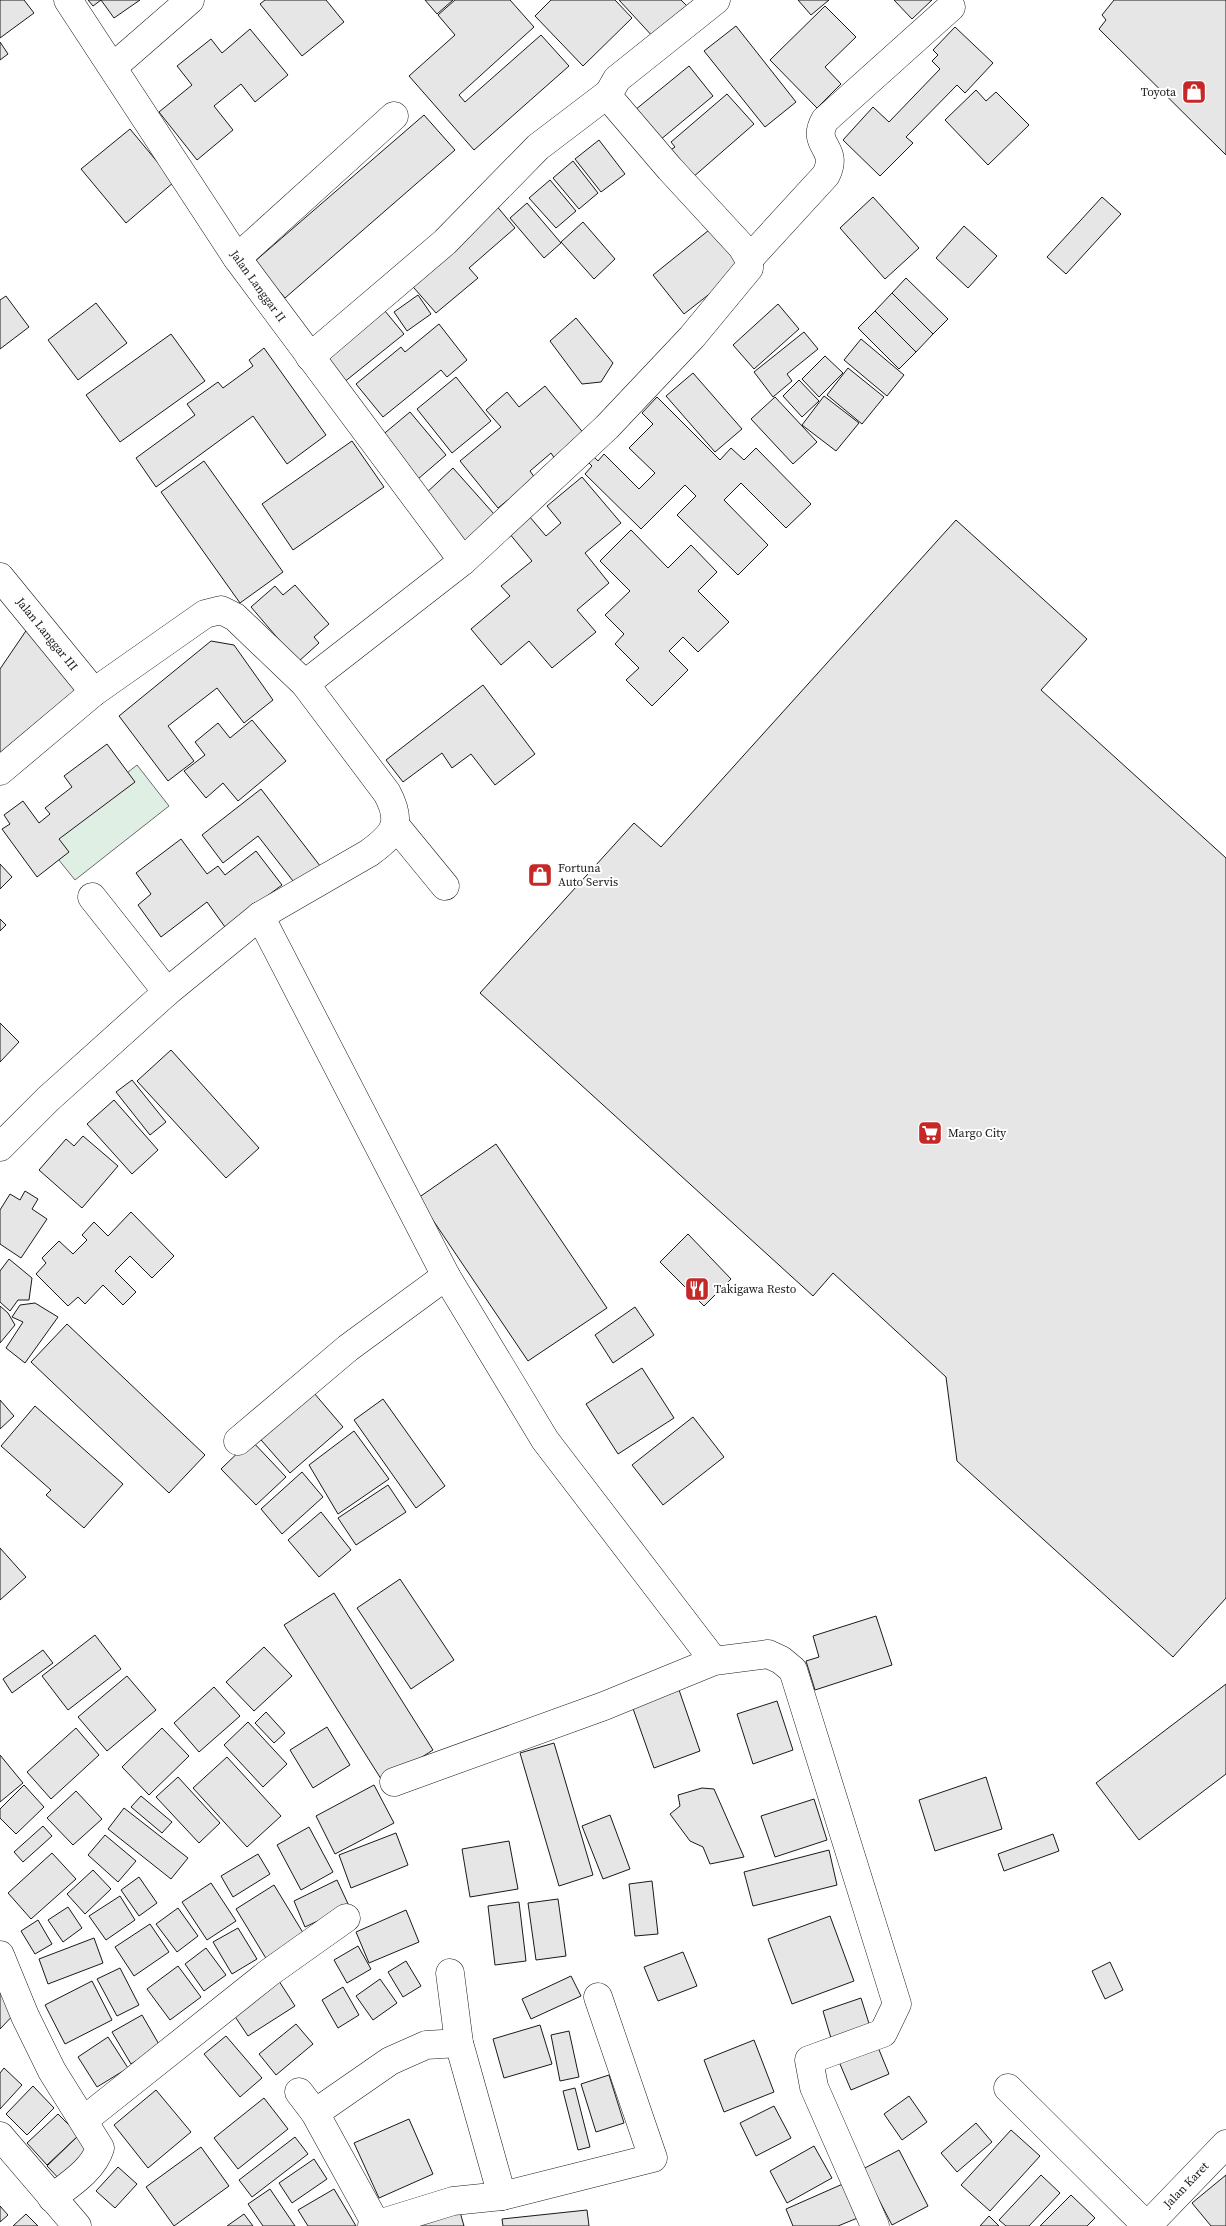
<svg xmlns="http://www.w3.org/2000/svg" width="1226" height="2226" viewBox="0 0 1226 2226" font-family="'Source Serif 4',serif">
<rect width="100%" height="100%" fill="#fff"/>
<polygon fill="#e0efe3" stroke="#6a6a6a" points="137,765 169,806 75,880 42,839"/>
<g fill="#e6e6e6" stroke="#1a1a1a">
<polygon points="0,0 24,0 34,13 0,38"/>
<polygon points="88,0 140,0 114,18 101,0 93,6"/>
<polygon points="265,0 326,0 344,22 302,56 260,4"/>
<polygon points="425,0 453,0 437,14"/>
<polygon points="455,0 510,0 534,27 459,95 465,102 541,35 569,66 474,150 409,76 455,35 438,15"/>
<polygon points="551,0 615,0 632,18 583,66 535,16"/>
<polygon points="619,0 681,0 689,8 655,39"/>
<polygon points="798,0 829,0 811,15"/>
<polygon points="894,0 932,0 912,19"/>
<polygon points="1114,0 1226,0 1226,155 1099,29 1106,20 1102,15"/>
<polygon points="825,6 856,37 825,67 841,84 817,108 770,60"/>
<polygon points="736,26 796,102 765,127 704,51"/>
<polygon points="955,27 993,63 965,93 957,85 906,137 913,143 880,176 843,140 873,107 889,122 940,69 932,61 938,55 933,50"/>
<polygon points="250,29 288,75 255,102 241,84 214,106 233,130 197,160 159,112 192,85 177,66 211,39 222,53"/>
<polygon points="0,42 8,54 0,60"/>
<polygon points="689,66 713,96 654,145 635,110"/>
<polygon points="976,90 986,101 996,92 1029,125 988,165 945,120"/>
<polygon points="727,94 754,124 692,178 669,151 675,147 671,142"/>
<polygon points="424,115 455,150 285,298 254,262"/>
<polygon points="130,129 174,182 126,223 81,169"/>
<polygon points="599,140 625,174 601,192 575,159"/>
<polygon points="573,161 598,193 579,209 553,178"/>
<polygon points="550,180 576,211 556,228 529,198"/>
<polygon points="873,197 919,248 885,279 840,228"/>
<polygon points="1102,197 1121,214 1066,274 1047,257"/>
<polygon points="527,203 561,243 544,258 510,218"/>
<polygon points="495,204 515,228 469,268 478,278 436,313 407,280"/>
<polygon points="583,222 615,259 594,279 561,242"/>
<polygon points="714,226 745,266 684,314 653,275"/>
<polygon points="964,226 997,256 968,288 936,258"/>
<polygon points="906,278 948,319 933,334 892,293"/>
<polygon points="892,293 933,334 916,352 875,311"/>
<polygon points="418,295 431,314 407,331 394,312"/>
<polygon points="6,296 29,327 0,349 0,300"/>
<polygon points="96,303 127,343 78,380 48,340"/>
<polygon points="778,304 799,329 754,369 733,345"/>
<polygon points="380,305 404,334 343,383 320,354"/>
<polygon points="875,311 916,352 899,369 858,328"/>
<polygon points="576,318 613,363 601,382 582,384 550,341"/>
<polygon points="439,324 467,360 447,377 441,370 383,417 356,384 401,347 405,352"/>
<polygon points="804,332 818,349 787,374 792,381 773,397 754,372"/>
<polygon points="171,334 205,381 120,442 86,395"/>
<polygon points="861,339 904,375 887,396 844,360"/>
<polygon points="264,348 326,435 287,464 253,416 156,487 136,458 195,415 187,404 218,382 223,388 253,366 249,360"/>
<polygon points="825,356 843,373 819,397 802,379"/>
<polygon points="848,368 884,397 862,424 827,395"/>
<polygon points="693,373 742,429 715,452 666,396"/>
<polygon points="456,377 491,421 452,453 417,409"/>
<polygon points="799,380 819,401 802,417 783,396"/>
<polygon points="545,386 585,435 555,459 551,453 530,471 535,478 498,508 460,461 501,427 486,410 507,392 519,407"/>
<polygon points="824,396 859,423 836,451 802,425"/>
<polygon points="657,397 720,460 731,448 744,460 756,448 811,504 786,528 741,483 724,500 768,545 738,575 677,515 696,496 685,485 641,529 585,474 592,466 586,460 592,455 598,461 604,454 639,489 655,473 629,448 653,424 642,413"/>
<polygon points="775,397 817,442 793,464 751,419"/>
<polygon points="410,412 446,455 411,485 374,442"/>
<polygon points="352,441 384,487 293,550 262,504"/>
<polygon points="204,461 283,572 240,603 161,492"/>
<polygon points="453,468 494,514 458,547 424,495"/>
<polygon points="582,477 621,523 585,553 609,583 577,610 596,632 552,668 529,641 501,665 471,629 510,596 501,586 532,561 509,533 529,516 546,536 561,523 547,506"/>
<polygon points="956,520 1087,639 1041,690 1226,858 1226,1598 1173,1657 957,1461 946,1377 833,1273 813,1296 480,993 634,823 661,847"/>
<polygon points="631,530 668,568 691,545 717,572 698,591 729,622 698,652 683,637 669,651 688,670 652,706 626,680 639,668 615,644 624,634 605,615 630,591 600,561"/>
<polygon points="295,585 329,624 314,637 319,643 298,662 251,607 275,586 283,595"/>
<polygon points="34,619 84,684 0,755 0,669"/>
<polygon points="211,641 234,645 273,700 244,723 217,688 168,726 194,761 168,781 119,716"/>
<polygon points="483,685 535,754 495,785 471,754 452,768 442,753 403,782 386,760"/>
<polygon points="252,720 286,761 238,801 223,783 206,798 184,771 205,755 195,742 218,723 230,738"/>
<polygon points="107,744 135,782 59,839 69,852 37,877 2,829 10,824 4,815 23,801 39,823 50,814 45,808 72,787 64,776"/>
<polygon points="261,789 324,871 300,890 258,836 223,863 202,835"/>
<polygon points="181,839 207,874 218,866 225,875 256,851 282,885 225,927 207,902 161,937 138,905 151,894 136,873"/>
<polygon points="0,864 12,877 0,889"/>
<polygon points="0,919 6,925 0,931"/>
<polygon points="0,1023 19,1042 0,1062"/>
<polygon points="171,1050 259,1148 226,1178 137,1081"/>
<polygon points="132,1080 166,1122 150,1135 116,1092"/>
<polygon points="114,1100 158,1150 132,1174 87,1124"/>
<polygon points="83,1136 118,1166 82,1208 39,1170 66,1139 74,1146"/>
<polygon points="496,1144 607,1308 528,1361 418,1198"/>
<polygon points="25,1191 38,1199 32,1209 47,1219 21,1258 0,1244 0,1210 10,1194 20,1200"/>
<polygon points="131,1212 174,1256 152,1278 130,1256 115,1271 136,1292 123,1305 103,1285 85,1304 78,1297 68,1306 36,1274 46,1263 42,1258 59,1241 73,1254 87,1240 82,1235 94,1222 108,1236"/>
<polygon points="688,1234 731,1279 704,1306 660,1262"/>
<polygon points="9,1259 32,1278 29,1300 18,1300 10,1311 0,1302 0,1271"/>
<polygon points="35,1303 58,1317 25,1363 6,1348 23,1322 12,1317 20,1305"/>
<polygon points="0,1306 8,1313 15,1325 0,1343"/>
<polygon points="635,1307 654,1335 613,1363 595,1335"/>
<polygon points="67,1324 205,1455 169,1493 31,1362"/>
<polygon points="642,1368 674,1418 618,1454 586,1404"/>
<polygon points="308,1386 343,1427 290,1473 255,1433"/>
<polygon points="383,1399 445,1486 416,1508 354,1420"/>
<polygon points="0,1400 14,1416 0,1429"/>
<polygon points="35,1406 123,1484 84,1528 46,1495 51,1490 1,1446"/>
<polygon points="693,1417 724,1457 663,1505 632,1465"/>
<polygon points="354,1431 389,1479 338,1514 309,1465"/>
<polygon points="251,1440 286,1477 256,1505 221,1469"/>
<polygon points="302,1472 323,1497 282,1534 261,1509"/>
<polygon points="388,1485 406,1512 356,1545 338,1518"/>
<polygon points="321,1512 351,1550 319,1577 288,1540"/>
<polygon points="0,1548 26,1577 0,1600"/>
<polygon points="400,1579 454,1660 411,1689 357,1608"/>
<polygon points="334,1593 433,1750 383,1782 284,1625"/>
<polygon points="876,1616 892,1665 815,1690 806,1661 819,1657 813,1636"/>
<polygon points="95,1635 121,1669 68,1710 42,1676"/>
<polygon points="264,1647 292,1676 254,1711 226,1682"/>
<polygon points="43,1650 53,1663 12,1693 3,1679"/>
<polygon points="127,1676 156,1710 107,1751 78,1717"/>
<polygon points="1226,1684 1226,1774 1139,1840 1096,1783"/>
<polygon points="214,1687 240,1716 199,1752 174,1723"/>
<polygon points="678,1687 700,1751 654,1768 631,1703"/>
<polygon points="777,1701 793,1750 753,1764 737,1714"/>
<polygon points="266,1712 285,1733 274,1743 255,1723"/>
<polygon points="248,1722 287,1764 263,1787 224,1745"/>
<polygon points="327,1727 350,1765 313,1788 290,1750"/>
<polygon points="76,1728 99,1755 51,1799 27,1772"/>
<polygon points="162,1728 189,1756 149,1795 122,1767"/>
<polygon points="554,1743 593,1875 559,1886 520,1753"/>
<polygon points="0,1755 23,1783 0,1802"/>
<polygon points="227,1757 281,1816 247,1847 193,1788"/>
<polygon points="178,1777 220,1823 199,1843 156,1797"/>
<polygon points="986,1777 1002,1829 935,1851 919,1800"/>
<polygon points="24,1785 44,1807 16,1834 0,1818 0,1809"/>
<polygon points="374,1785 394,1823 335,1854 316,1816"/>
<polygon points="702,1788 714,1789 744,1857 710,1864 703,1847 690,1841 670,1814 680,1806 678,1795"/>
<polygon points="76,1791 102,1819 73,1845 47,1818"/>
<polygon points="141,1796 172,1822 162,1833 131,1807"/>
<polygon points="814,1799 827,1840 775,1857 761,1816"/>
<polygon points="124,1808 188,1858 171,1879 108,1829"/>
<polygon points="610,1815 630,1869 603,1879 582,1826"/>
<polygon points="43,1826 52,1836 23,1862 14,1852"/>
<polygon points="309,1827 333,1872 301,1890 277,1845"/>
<polygon points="396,1833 408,1865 351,1888 339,1855"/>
<polygon points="1053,1834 1059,1851 1004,1871 998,1854"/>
<polygon points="105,1835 136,1861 118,1882 88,1855"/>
<polygon points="509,1841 518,1889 470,1897 462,1849"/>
<polygon points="829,1850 837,1885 753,1906 744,1872"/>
<polygon points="52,1853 76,1879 31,1919 8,1893"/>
<polygon points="258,1854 270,1874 233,1897 221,1876"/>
<polygon points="93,1870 111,1889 85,1914 67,1894"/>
<polygon points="139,1877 157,1903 139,1916 121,1890"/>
<polygon points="337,1880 349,1906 305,1927 294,1901"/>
<polygon points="652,1881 658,1934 635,1936 629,1884"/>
<polygon points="211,1883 236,1921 207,1940 182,1902"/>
<polygon points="274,1885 305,1936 267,1960 236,1909"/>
<polygon points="120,1896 135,1920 106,1940 89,1916"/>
<polygon points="558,1899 566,1956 536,1960 528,1903"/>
<polygon points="519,1902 526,1961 495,1965 488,1906"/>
<polygon points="68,1907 82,1928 63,1942 48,1920"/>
<polygon points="178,1908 198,1936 177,1952 156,1924"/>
<polygon points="406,1910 419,1942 369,1963 356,1932"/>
<polygon points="830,1916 854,1981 792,2004 768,1939"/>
<polygon points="38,1920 52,1944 35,1954 21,1931"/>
<polygon points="150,1924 169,1952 134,1976 115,1947"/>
<polygon points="238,1928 257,1959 232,1974 213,1942"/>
<polygon points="94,1938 103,1963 48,1984 39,1959"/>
<polygon points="358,1946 371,1969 347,1983 334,1960"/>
<polygon points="206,1948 226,1975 204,1991 185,1964"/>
<polygon points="683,1952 697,1986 658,2001 644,1967"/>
<polygon points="406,1961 421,1986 403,1997 388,1972"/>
<polygon points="1110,1962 1123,1990 1105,1999 1092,1971"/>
<polygon points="178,1966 201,1997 170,2020 147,1989"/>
<polygon points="120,1968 139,2005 117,2016 97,1979"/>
<polygon points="571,1976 581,1996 531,2019 522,1999"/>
<polygon points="277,1978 295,2006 248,2036 230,2009"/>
<polygon points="380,1979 397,2003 373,2020 356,1996"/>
<polygon points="92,1981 112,2020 65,2044 45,2005"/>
<polygon points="343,1987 359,2015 338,2028 322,2000"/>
<polygon points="0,1993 18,2010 0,2029"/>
<polygon points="861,1998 872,2033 833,2045 823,2011"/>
<polygon points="142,2015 160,2046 131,2064 112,2032"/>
<polygon points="296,2024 313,2044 276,2075 259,2054"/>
<polygon points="540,2025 552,2064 504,2078 493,2039"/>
<polygon points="569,2031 579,2077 560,2081 551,2035"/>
<polygon points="226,2036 262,2078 240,2097 204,2054"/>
<polygon points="108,2037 128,2068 97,2087 78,2057"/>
<polygon points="754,2040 774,2092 724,2112 704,2060"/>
<polygon points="875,2040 889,2074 851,2090 837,2057"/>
<polygon points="4,2068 22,2085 0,2109 0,2073"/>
<polygon points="609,2075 624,2123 596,2132 581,2084"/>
<polygon points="33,2086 54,2108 27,2135 6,2114"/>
<polygon points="575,2088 590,2147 578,2150 563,2091"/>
<polygon points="156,2090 191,2132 148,2168 114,2125"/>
<polygon points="909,2096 927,2122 902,2140 884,2114"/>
<polygon points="264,2098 288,2129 238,2169 214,2138"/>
<polygon points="774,2106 791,2138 756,2156 740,2123"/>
<polygon points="58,2114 79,2135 47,2165 27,2143"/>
<polygon points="409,2119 433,2174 379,2198 354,2143"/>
<polygon points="976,2123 992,2142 957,2172 941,2153"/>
<polygon points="1011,2130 1040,2156 990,2211 961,2185"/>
<polygon points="79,2135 93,2153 63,2183 47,2166"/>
<polygon points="295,2137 308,2154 252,2197 239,2180"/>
<polygon points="814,2146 832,2178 787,2203 770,2171"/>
<polygon points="201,2147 229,2186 174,2226 146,2187"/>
<polygon points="899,2150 928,2206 892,2225 863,2169"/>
<polygon points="314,2159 327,2179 292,2203 279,2183"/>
<polygon points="118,2167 137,2184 115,2208 96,2191"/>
<polygon points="1041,2175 1060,2193 1029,2226 1006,2226 999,2220"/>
<polygon points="1226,2175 1226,2226 1211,2226 1192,2203"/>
<polygon points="845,2183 860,2217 838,2226 793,2226 786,2209"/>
<polygon points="270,2189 295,2226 263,2226 248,2204"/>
<polygon points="334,2189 356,2226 308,2226 298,2210"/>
<polygon points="1071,2195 1095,2218 1087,2226 1040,2226"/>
<polygon points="0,2206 8,2215 0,2222"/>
<polygon points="587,2210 589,2226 503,2226 502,2219"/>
<polygon points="460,2212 464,2226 412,2226"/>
<polygon points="26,2214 38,2226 13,2226"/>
<polygon points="244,2214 253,2226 227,2226"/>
<polygon points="989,2216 999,2226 980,2226"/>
</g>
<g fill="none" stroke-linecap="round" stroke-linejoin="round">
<defs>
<g id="minor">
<polyline points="68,0 237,258 463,561"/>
<polyline points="113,67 190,0"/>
<polyline points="237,258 394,116"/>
<path d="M 749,259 L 826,175 C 840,147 810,146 825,120 L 951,7"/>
<polyline points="310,357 445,242 538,147 609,93"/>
<polyline points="0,577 94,692"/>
<polyline points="305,684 463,561 607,427 692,337 749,268 749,259 742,247 670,169 611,100 609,93 617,79 716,0"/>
<path d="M 0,771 L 94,692 L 205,614 L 221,610 L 235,617 L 305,684 L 387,793 C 403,823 395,834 369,853 L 260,916 L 167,992 L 48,1099 L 0,1147"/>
<polyline points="395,825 445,886"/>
<polyline points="92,897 167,992"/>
<polyline points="260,916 446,1276 545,1440 714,1661"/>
<polyline points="238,1441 348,1348 446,1276"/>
<polyline points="394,1782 604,1706 714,1661 768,1654 781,1660 793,1670 897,2004 883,2033 809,2060 814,2087 875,2226"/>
<path d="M 0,1955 L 25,2016 L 52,2071 L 100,2148 C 93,2170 70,2184 52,2198"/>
<polyline points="450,1973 459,2043 502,2196"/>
<polyline points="1008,2088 1147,2226 1226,2144"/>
<polyline points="299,2092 315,2113 376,2224"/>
<polyline points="315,2113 390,2061 426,2045 459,2043"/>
<polyline points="84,2120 270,1972 346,1918"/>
<polyline points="0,2136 77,2226"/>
<polyline points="372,2226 453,2201 502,2196 653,2158 598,1997"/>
</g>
</defs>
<use href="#minor" stroke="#1a1a1a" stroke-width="29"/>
<use href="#minor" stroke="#fff" stroke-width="28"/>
</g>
<defs>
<symbol id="shop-square" viewBox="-11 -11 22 22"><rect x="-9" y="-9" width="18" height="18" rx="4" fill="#c62828" stroke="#fff"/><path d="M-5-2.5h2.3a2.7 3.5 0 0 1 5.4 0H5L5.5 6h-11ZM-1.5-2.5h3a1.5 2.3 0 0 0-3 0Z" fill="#fff"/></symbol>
<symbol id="supermarket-square" viewBox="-11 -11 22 22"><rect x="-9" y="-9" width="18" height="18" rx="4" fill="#c62828" stroke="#fff"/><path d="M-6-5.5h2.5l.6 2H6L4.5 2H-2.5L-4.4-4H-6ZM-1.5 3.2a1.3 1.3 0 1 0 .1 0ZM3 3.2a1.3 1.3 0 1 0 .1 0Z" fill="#fff"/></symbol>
<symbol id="restaurant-square" viewBox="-11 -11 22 22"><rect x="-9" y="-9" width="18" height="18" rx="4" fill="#c62828" stroke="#fff"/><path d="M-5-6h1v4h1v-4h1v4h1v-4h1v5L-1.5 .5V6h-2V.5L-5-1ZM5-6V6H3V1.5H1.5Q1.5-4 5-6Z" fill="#fff"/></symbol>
</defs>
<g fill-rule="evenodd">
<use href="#shop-square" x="1180" y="78" width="28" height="28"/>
<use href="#shop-square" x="526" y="861" width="28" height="28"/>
<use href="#supermarket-square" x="916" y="1119" width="28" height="28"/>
<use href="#restaurant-square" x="683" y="1275" width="28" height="28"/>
</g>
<g text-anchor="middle" stroke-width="4" stroke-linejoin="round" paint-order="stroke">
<g font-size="12" fill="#1a1a1a" stroke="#fff" text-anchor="start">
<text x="1176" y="96" text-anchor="end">Toyota</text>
<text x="558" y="872">Fortuna<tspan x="558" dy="14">Auto Servis</tspan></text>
<text x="948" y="1137">Margo City</text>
<text x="714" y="1293">Takigawa Resto</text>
</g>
<g font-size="12" fill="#1a1a1a" stroke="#fff">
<text transform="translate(258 286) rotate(54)" y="4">Jalan Langgar II</text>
<text transform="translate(47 634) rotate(51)" y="4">Jalan Langgar III</text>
<text transform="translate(1186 2185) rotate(-46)" y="4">Jalan Karet</text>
</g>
</g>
</svg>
